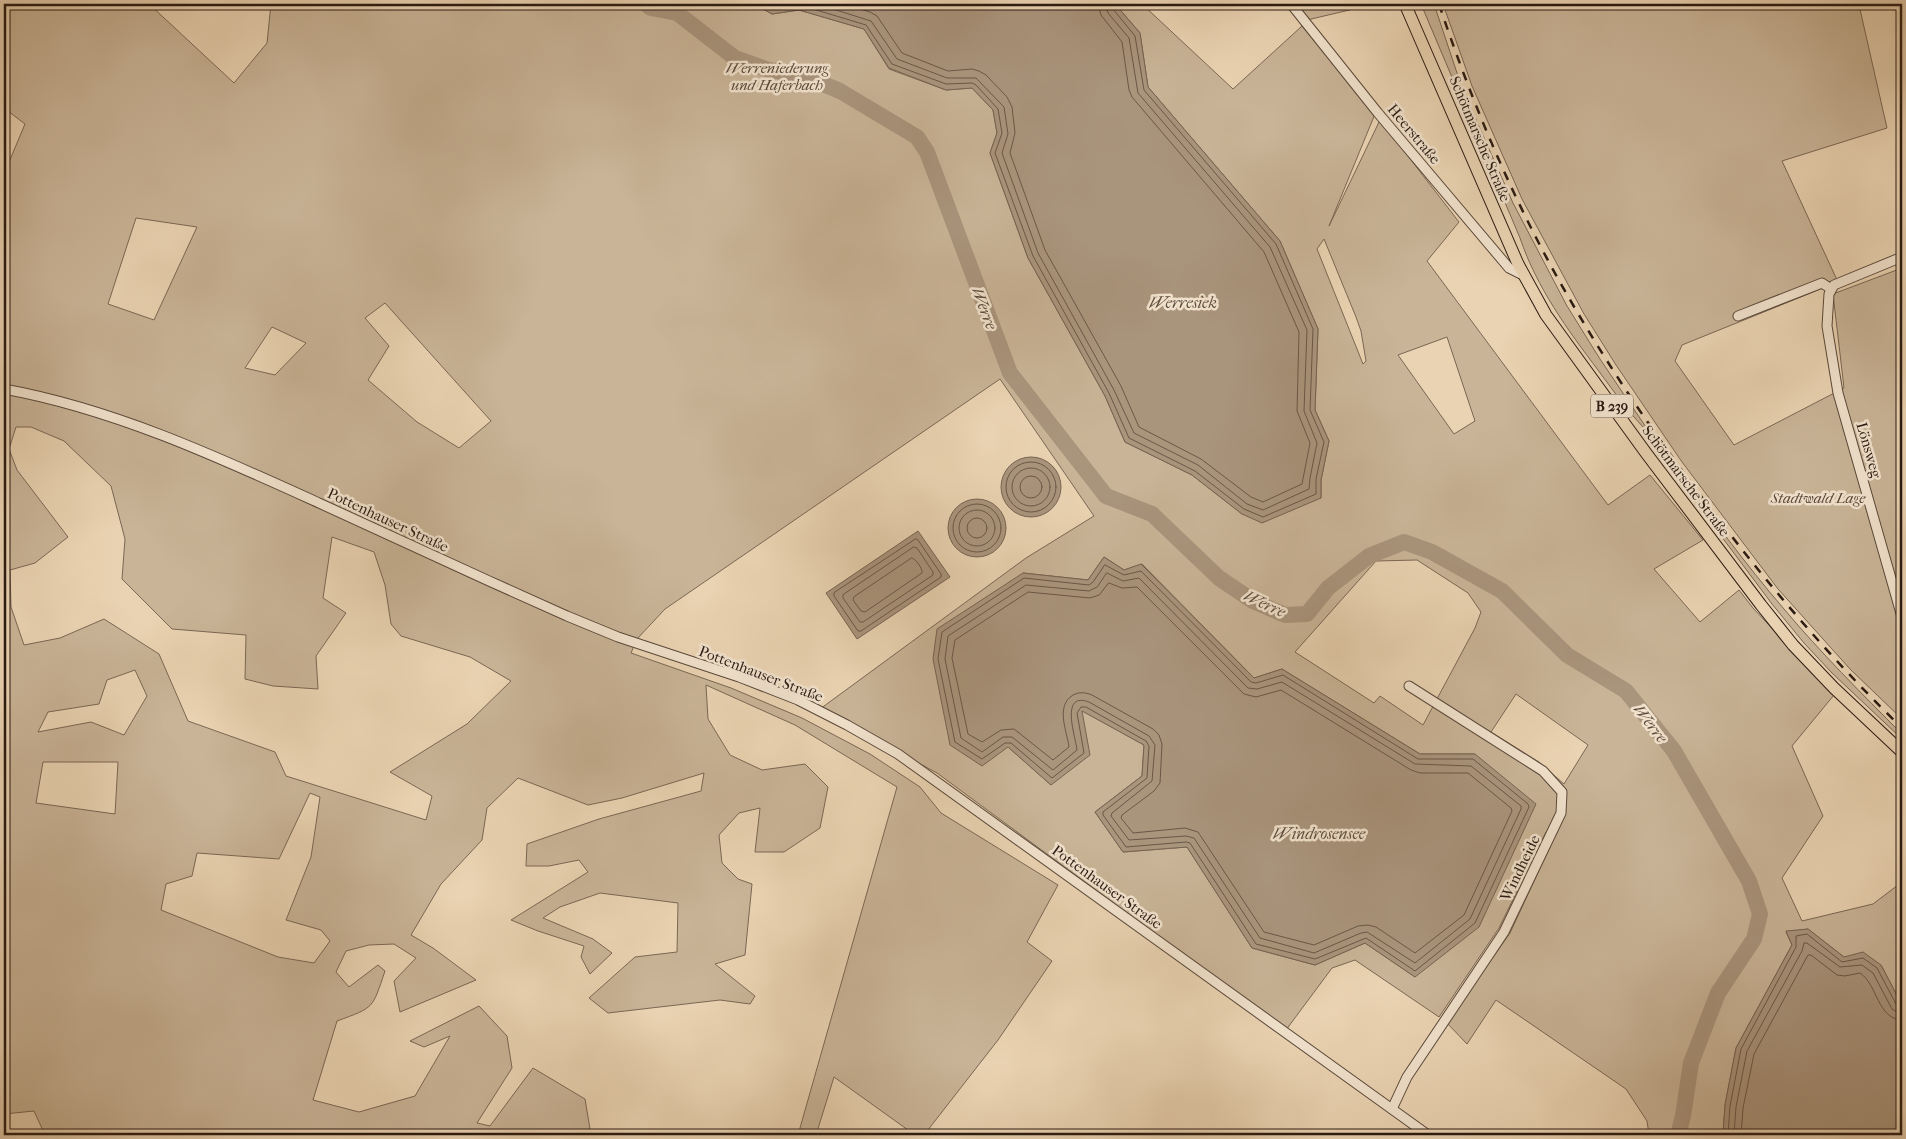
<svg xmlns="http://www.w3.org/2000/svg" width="1906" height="1139" viewBox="0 0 1906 1139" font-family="'IM FELL French Canon',serif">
<rect width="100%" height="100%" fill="#ead3b2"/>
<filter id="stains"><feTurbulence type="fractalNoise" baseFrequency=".004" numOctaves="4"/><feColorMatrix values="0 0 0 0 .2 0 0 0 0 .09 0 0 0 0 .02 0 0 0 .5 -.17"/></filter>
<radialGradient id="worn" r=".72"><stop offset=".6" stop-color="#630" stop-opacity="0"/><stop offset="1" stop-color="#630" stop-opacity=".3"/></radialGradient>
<g fill="#c9b497" stroke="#7a6754" fill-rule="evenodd">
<path d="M 4,4 L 149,4 L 234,83 L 267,43 L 271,4 L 754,4 L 772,14 L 799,10 L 864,29 L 889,69 L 946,90 L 972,88 L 993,110 L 997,133 L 990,153 L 1028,258 L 1105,396 L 1125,442 L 1192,475 L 1242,514 L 1321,498 L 1321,480 L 1329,441 L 1315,410 L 1318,329 L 1280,241 L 1148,87 L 1140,33 L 1115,4 L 1142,4 L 1233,89 L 1302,26 L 1375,114 L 1329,226 L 1380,120 L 1459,222 L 1427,261 L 1608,505 L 1650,475 L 1703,540 L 1654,569 L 1700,622 L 1739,590 L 1753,608 L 1834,695 L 1792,746 L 1823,816 L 1782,878 L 1802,921 L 1873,904 L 1902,882 L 1902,1005 L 1881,965 L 1844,957 L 1808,929 L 1786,932 L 1792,945 L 1736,1048 L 1725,1105 L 1723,1135 L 1649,1135 L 1647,1121 L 1626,1089 L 1496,1000 L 1467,1044 L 1447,1023 L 1510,933 L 1556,834 L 1546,832 L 1499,928 L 1439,1017 L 1355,960 L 1332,968 L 1286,1030 L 937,773 L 820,709 L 1026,558 L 1094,516 L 1000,379 L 665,609 L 637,639 L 631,653 L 731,688 L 802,718 L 870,754 L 920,787 L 941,813 L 1058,885 L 1027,942 L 1052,961 L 998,1040 L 924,1135 L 915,1135 L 834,1077 L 816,1135 L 798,1135 L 897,787 L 795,725 L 706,685 L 708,719 L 730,755 L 762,770 L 805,764 L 828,787 L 820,828 L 784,852 L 755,852 L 760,808 L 739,813 L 719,835 L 722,863 L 738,879 L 752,884 L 745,955 L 715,964 L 755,996 L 750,1004 L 720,1000 L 608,1013 L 589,998 L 635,957 L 677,952 L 678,903 L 600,893 L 560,907 L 543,918 L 593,939 L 612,953 L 590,974 L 581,957 L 584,946 L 538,931 L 511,920 L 588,872 L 579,860 L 549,866 L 526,866 L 527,844 L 599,819 L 701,791 L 704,773 L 622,798 L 588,805 L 518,778 L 487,808 L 482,840 L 441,884 L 411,935 L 433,948 L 476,980 L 400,1012 L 394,981 L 416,958 L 394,944 L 369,945 L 346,951 L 336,972 L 349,987 L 378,965 L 385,971 C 372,1009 375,1007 337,1021 L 313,1100 L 359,1112 L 415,1096 L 450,1036 L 424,1047 L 410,1041 L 479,1006 L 507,1036 L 512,1068 L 477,1123 L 490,1126 L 533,1068 L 585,1099 L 591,1135 L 45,1135 L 34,1111 L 4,1114 L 4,174 L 25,124 L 4,108 ZM 136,218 L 197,227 L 154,320 L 108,304 ZM 1324,239 L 1356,317 L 1361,331 L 1366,361 L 1363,364 L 1317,249 ZM 385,303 L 491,421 L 459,448 L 417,422 L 368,380 L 389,346 L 365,318 ZM 272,327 L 306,343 L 275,375 L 245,368 ZM 1447,337 L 1475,421 L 1454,434 L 1398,355 ZM 16,427 L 31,427 L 64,441 L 111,486 L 125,539 L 122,579 L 172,629 L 246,635 L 245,679 L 273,686 L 318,689 L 316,656 L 346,613 L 323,598 L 332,537 L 374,552 L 385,585 L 391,624 L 401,636 L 470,657 L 511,681 L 467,724 L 390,772 L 432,796 L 426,820 L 286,776 L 275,752 L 188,721 L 159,654 L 104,619 L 60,638 L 24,645 L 11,607 L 10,570 L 35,563 L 68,537 L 17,470 L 9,449 ZM 1104,557 L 1124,570 L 1142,564 L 1254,678 L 1282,669 L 1420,754 L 1475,754 L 1415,977 L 1365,943 L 1315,965 L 1252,948 L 1187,847 L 1123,852 L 1095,812 L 1142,776 L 1144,745 L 1081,710 L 1051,785 L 1008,747 L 1023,573 L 1088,580 ZM 1417,560 L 1468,593 L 1481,612 L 1475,628 L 1423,725 L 1380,696 L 1374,703 L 1295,652 L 1376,561 ZM 135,670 L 147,696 L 124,735 L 91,722 L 38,732 L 48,712 L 99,704 L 107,680 ZM 1516,694 L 1588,745 L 1564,784 L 1539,762 L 1491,732 ZM 43,762 L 118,762 L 115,814 L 36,803 ZM 310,793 L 320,797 L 311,857 L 286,920 L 321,930 L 330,941 L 314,963 L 278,957 L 161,910 L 166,884 L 192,876 L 197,853 L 279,859 Z"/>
<polygon points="1297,4 1375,4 1307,20"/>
<path d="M 1421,4 L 1434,4 L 1462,88 L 1513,203 L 1567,306 L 1600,359 L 1652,436 C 1631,416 1615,393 1598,370 C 1567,329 1537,288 1520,238 Z"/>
<polygon points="1443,4 1902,4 1902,11 1859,5 1887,128 1782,161 1838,282 1682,345 1675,361 1734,445 1844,388 1833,294 1902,268 1902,719 1850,669 1778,589 1682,462 1616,365 1584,314 1522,199 1472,86"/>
<path d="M 1674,467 C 1710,515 1745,564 1784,609 C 1821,653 1861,693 1902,734 L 1902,739 L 1832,673 L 1804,643 L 1772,604 L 1686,489 Z"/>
</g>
<g fill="#a9947c" stroke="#766352">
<polygon points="754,4 1115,4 1140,33 1148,87 1280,241 1318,329 1315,410 1329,441 1321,480 1321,498 1262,523 1242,514 1192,475 1125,442 1105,396 1028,258 990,153 997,133 993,110 972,88 946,90 889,68 864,29 799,10 772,14"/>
<circle cx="1031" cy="487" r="30"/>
<circle cx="977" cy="528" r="29"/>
<polygon points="918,531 950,577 857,639 826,593"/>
<polygon points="1104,557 1124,570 1141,564 1254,678 1282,669 1420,754 1475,754 1536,804 1479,927 1415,977 1365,943 1315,965 1252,948 1187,847 1123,852 1095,812 1142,776 1144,745 1082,711 1090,755 1051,785 1008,747 982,766 950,745 933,659 937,629 1023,573 1088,580"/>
<polygon points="1808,929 1844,957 1863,952 1881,965 1902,1005 1902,1135 1723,1135 1725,1105 1736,1048 1792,945 1786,931"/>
</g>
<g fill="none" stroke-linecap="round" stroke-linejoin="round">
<g stroke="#6a5747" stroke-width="1">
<polyline points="764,4 773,9 800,5 866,25 892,64 946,84 972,83 976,85 998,109 1002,133 995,153 1033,256 1109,393 1129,438 1195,471 1244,509 1263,517 1316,494 1316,479 1324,442 1310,410 1313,329 1276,244 1144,90 1135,36 1113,9 1112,4"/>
<polyline points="817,4 871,21 897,59 947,78 976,78 1004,107 1008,134 1002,153 1038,253 1114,390 1134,433 1198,465 1247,504 1263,510 1309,489 1310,478 1317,443 1304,411 1307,330 1270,247 1138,93 1129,38 1108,13 1105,4"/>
<polyline points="844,4 870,12 877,16 902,53 948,71 972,69 979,71 986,75 1007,97 1012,107 1015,133 1010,153 1045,250 1121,386 1139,427 1201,459 1251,497 1263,502 1302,484 1310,443 1297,411 1299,332 1264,252 1132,97 1129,90 1122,42 1101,15 1098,4"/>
<circle cx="1031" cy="487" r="25"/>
<circle cx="1031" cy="487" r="19"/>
<circle cx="1031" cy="487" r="11"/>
<circle cx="977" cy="528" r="24"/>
<circle cx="977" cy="528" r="18"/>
<circle cx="977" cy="528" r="10"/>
<polygon points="916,539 918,540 941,574 941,577 861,631 858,631 834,596 834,593"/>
<polygon points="914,547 917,548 933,572 933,575 863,622 860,622 843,598 843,595"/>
<path d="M 912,558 C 916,559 923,569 922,573 L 865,612 L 861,611 L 853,600 L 854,597 Z"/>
<polygon points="1105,565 1124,575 1141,571 1251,682 1256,683 1283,675 1418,759 1473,759 1528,804 1529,807 1475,923 1415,971 1366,938 1315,959 1256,944 1190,843 1186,842 1126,847 1103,815 1103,812 1147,778 1149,746 1146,741 1086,707 1081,707 1077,713 1084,753 1052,778 1011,743 1005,743 982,759 955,742 938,659 942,632 1024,578 1089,585 1093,582"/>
<path d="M 1107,573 L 1123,581 L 1139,578 L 1248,688 L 1257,689 L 1282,682 L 1415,764 L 1471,766 L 1521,806 L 1521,809 L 1470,919 L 1415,963 L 1367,932 L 1361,933 L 1314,953 L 1260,938 L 1194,838 L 1186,836 L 1129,840 L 1111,816 L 1112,813 L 1152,781 L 1155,745 L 1149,736 L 1089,702 C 1059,691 1076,738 1077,750 L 1053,770 L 1012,737 L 1003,737 L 982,752 L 961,738 L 945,659 L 948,636 L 1026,585 L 1089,591 L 1097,587 Z"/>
<path d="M 1109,583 L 1122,588 L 1137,587 L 1244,694 L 1256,697 L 1281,690 L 1411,770 L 1420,773 L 1468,773 L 1511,808 L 1512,811 L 1464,915 L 1415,953 L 1376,927 L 1368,925 L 1358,926 L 1314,945 L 1264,932 L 1198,832 L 1185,828 L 1133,833 L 1121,818 L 1122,815 L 1154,791 L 1160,783 L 1162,744 L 1159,735 L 1153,729 L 1092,695 C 1085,692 1079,692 1073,695 C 1055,706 1067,731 1069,747 L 1053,760 L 1014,729 L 1001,730 L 982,742 L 968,734 L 952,658 L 955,640 L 1028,592 L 1090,598 L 1099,595 Z"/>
<polyline points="1728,1135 1730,1106 1741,1049 1796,947 1796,936 1807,934 1842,962 1863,958 1877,968 1896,1004 1902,1006"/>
<polyline points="1734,1135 1736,1107 1747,1051 1802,951 1804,943 1807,943 1840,967 1862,965 1873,973 1892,1009 1897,1012 1902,1013"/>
<path d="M 1741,1135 L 1743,1108 L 1754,1054 L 1808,955 L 1811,955 L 1837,975 L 1845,976 L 1860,973 C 1878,985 1877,1019 1902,1020"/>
</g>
<polyline stroke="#a9947c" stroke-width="16" points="646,4 651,8 677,13 735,58 769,70 799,74 840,91 917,137 927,152 1010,373 1106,496 1152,514 1219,578 1253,601 1285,615 1307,614 1328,588 1369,556 1404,542 1432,552 1502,591 1567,655 1626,691 1674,751 1749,881 1760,914 1754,939 1718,993 1691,1063 1683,1116 1678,1135"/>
<defs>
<g id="minor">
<polyline points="1291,4 1378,113 1509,268 1523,275"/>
<polyline points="1902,257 1834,285 1829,294 1827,326 1838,393 1902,617"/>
<polyline points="1738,316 1822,283 1831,289"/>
<path d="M 4,389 C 114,409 218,457 319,503 C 401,541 484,579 567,616 L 618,637 L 739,677 L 798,700 L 847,725 L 898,754 L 1428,1135"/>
<polyline points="1392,1109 1407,1077 1504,932 1561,813 1562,792 1543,771 1409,686"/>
</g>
<polyline id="major" points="1405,4 1518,264 1546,315 1646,453 1761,605 1793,645 1834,688 1902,752"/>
</defs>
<use href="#minor" stroke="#5a483a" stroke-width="11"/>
<use href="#major" stroke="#2a1a12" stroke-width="13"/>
<use href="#minor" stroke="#f1e2cd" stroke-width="9"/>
<use href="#major" stroke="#ead3b2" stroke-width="11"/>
<path stroke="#2a1a12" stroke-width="2.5" stroke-dasharray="9 9" stroke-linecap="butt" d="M 1439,4 C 1473,106 1515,205 1569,298 C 1611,371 1659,441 1710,508 C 1769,586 1832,660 1902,728"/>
</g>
<g text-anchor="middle" stroke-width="5" stroke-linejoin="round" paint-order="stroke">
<rect fill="#f1e2cd" stroke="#66564a" stroke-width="1" x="1591" y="394.5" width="42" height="23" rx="4"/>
<g font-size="14" font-weight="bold" fill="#2a1a12">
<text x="1612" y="411">B 239</text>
</g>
<g font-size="15" font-style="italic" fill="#5a483a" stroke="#f1e2cd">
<text x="777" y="73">Werreniederung<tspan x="777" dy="17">und Haferbach</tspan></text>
<text x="1818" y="503">Stadtwald Lage</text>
</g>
<g font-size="15" fill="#2a1a12" stroke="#f1e2cd">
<text transform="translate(1414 134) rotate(50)" y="5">Heerstraße</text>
<text transform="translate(1480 139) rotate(67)" y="5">Schötmarsche Straße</text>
<text transform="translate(1869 450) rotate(74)" y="5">Lönsweg</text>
<text transform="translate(1686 481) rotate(53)" y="5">Schötmarsche Straße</text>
<text transform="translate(388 520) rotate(25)" y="5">Pottenhauser Straße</text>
<text transform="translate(761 674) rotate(21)" y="5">Pottenhauser Straße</text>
<text transform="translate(1520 868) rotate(-64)" y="5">Windheide</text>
<text transform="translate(1107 887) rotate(36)" y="5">Pottenhauser Straße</text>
</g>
<g font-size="16" font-style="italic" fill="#5d4b3c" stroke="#f1e2cd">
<text x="1183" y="308">Werresiek</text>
<text transform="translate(985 308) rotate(69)" y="6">Werre</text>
<text transform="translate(1265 603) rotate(24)" y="6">Werre</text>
<text transform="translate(1651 723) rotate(52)" y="6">Werre</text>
<text x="1319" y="839">Windrosensee</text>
</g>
</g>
<rect width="1906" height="1139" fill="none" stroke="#ead3b2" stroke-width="20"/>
<rect x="5" y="5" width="1896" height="1129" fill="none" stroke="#2a1a12" stroke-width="2.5"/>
<rect x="10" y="10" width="1886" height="1119" fill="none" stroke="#2a1a12"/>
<rect width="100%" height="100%" filter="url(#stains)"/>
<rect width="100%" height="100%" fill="url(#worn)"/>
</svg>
